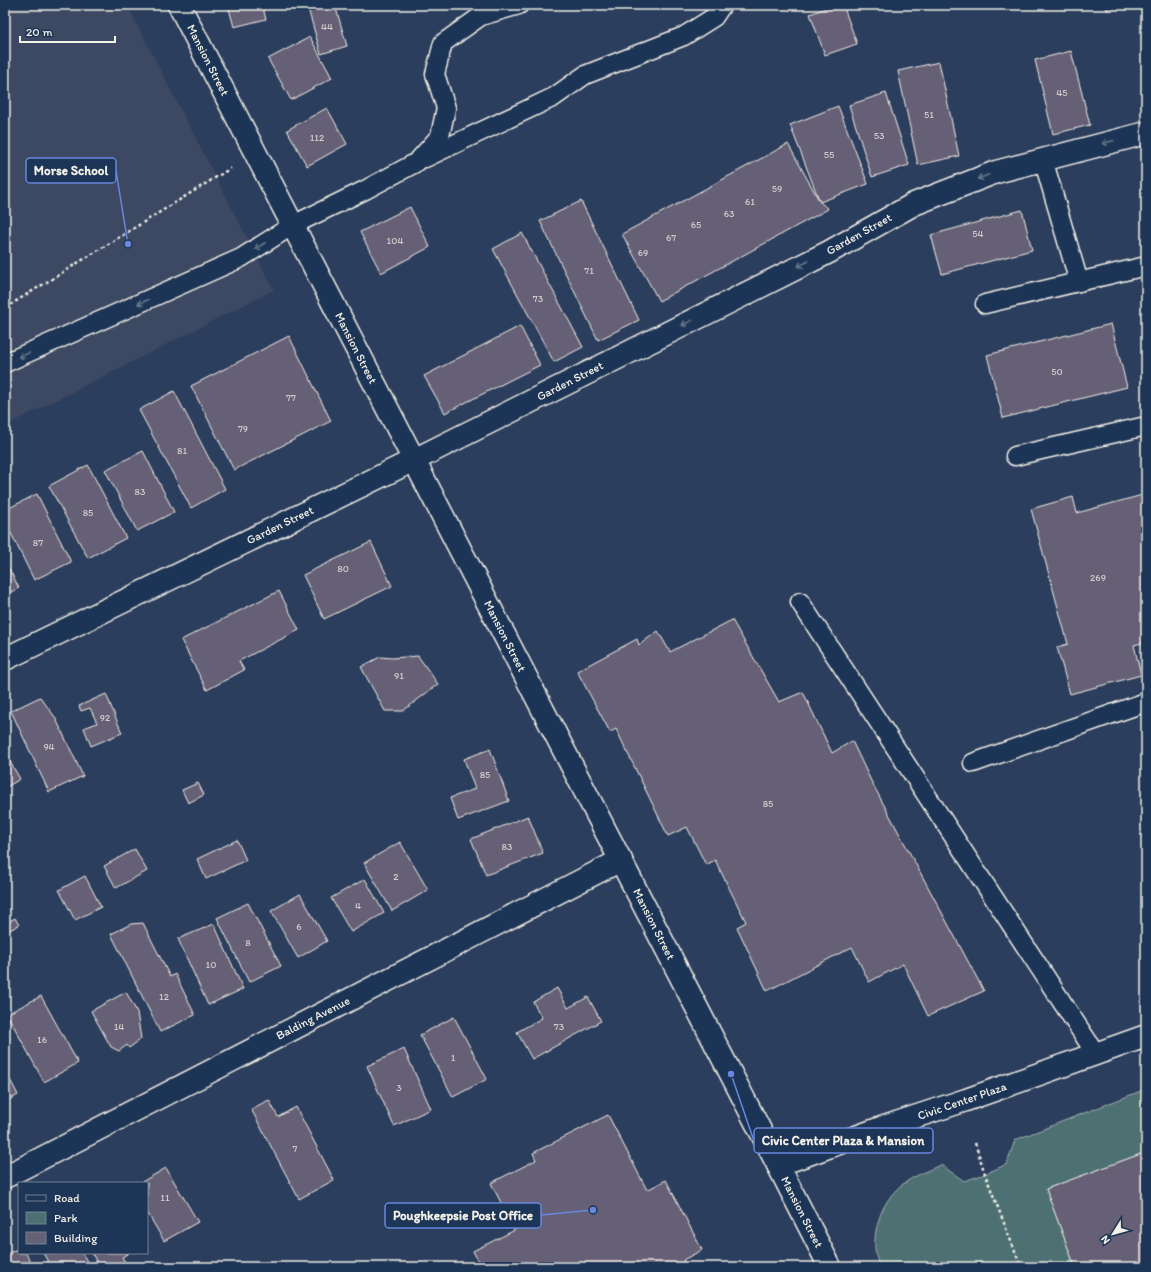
<svg xmlns="http://www.w3.org/2000/svg" width="1151" height="1272" viewBox="0 0 1151 1272" font-family="Itim,sans-serif">
<rect width="100%" height="100%" fill="#2c3e5d"/>
<filter id="ink" filterUnits="userSpaceOnUse"><feTurbulence type="fractalNoise" baseFrequency=".025" numOctaves="2"/><feDisplacementMap in="SourceGraphic" scale="8" xChannelSelector="R" yChannelSelector="G"/><feConvolveMatrix kernelMatrix="1 2 1 2 8 2 1 2 1" color-interpolation-filters="sRGB"/></filter>
<g filter="url(#ink)">
<polygon fill="#3d4864" points="5,5 127,5 274,290 5,426"/>
<path fill="#4d7072" stroke="#a0b0ad" d="M 1146,1089 L 1146,1152 L 1046,1189 L 1075,1267 L 880,1267 C 867,1242 880,1200 903,1184 C 914,1176 928,1170 941,1165 L 964,1181 L 985,1174 L 1007,1164 L 1015,1140 Z"/>
<g fill="#666176" stroke="#f4f1e8">
<polygon points="228,5 262,5 266,19 234,27"/>
<polygon points="307,5 335,5 347,46 321,54"/>
<polygon points="834,5 843,5 857,44 825,55 810,14"/>
<polygon points="1105,5 1129,5 1107,10"/>
<polygon points="310,37 332,78 291,100 268,59"/>
<polygon points="1071,51 1090,125 1053,134 1035,60"/>
<polygon points="939,62 959,156 918,165 898,71"/>
<polygon points="886,93 909,165 872,177 849,105"/>
<polygon points="838,106 868,184 820,202 790,125"/>
<polygon points="327,108 347,144 307,166 287,130"/>
<polygon points="788,144 820,202 828,209 659,301 622,234"/>
<polygon points="581,201 639,320 598,340 540,221"/>
<polygon points="410,207 430,247 381,273 360,232"/>
<polygon points="1022,210 1032,250 942,274 931,235"/>
<polygon points="522,233 583,347 554,362 493,249"/>
<polygon points="1111,324 1127,387 1003,418 987,355"/>
<polygon points="520,326 540,365 445,413 424,376"/>
<polygon points="289,336 331,421 234,470 191,386"/>
<polygon points="174,391 225,489 191,508 139,410"/>
<polygon points="143,451 174,512 137,531 105,470"/>
<polygon points="88,465 126,538 88,558 49,486"/>
<polygon points="37,494 71,562 34,580 5,521 5,510"/>
<polygon points="1146,494 1146,642 1134,645 1141,675 1070,694 1057,647 1068,644 1031,509 1073,497 1077,513"/>
<polygon points="371,542 392,586 324,619 303,575"/>
<polygon points="5,561 19,588 5,595"/>
<polygon points="279,591 299,630 239,661 244,670 207,690 181,640"/>
<polygon points="732,620 779,702 803,692 832,753 852,741 870,779 984,991 928,1016 903,964 869,982 852,947 767,991 737,927 746,922 715,860 706,865 687,827 668,836 616,729 610,732 577,671 637,639 639,645 658,631 670,652"/>
<polygon points="418,656 438,684 403,711 385,711 361,667 380,657 392,658"/>
<polygon points="106,694 122,733 91,746 84,728 97,723 90,708 81,711 79,706"/>
<polygon points="40,697 55,717 83,776 49,792 11,711"/>
<polygon points="490,749 509,801 458,820 450,798 475,789 464,759"/>
<polygon points="5,753 20,779 5,788"/>
<polygon points="198,783 204,795 188,803 182,790"/>
<polygon points="528,816 543,853 486,875 471,839"/>
<polygon points="237,840 246,860 206,879 197,859"/>
<polygon points="400,842 428,890 392,911 364,863"/>
<polygon points="135,849 147,871 116,888 104,866"/>
<polygon points="85,876 101,907 75,920 59,890"/>
<polygon points="365,879 384,913 351,932 331,898"/>
<polygon points="300,894 327,941 298,958 271,911"/>
<polygon points="248,903 281,966 249,982 217,918"/>
<polygon points="15,918 19,925 8,931 5,924"/>
<polygon points="143,923 170,977 175,974 195,1015 160,1032 111,934 131,924"/>
<polygon points="214,924 243,989 208,1005 178,939"/>
<polygon points="557,988 568,1008 588,997 601,1021 532,1059 517,1032 542,1018 533,1002"/>
<polygon points="126,992 137,1012 141,1039 129,1048 127,1045 119,1051 111,1047 91,1011"/>
<polygon points="41,996 78,1063 44,1082 7,1014"/>
<polygon points="454,1017 487,1079 453,1097 420,1035"/>
<polygon points="404,1049 431,1109 394,1126 367,1066"/>
<polygon points="5,1070 18,1095 5,1102"/>
<polygon points="269,1100 278,1117 296,1107 334,1180 299,1199 251,1109"/>
<polygon points="608,1115 647,1190 666,1180 702,1250 683,1260 687,1267 481,1267 473,1251 515,1230 491,1183 536,1160 533,1153"/>
<polygon points="1146,1152 1146,1267 1075,1267 1046,1189"/>
<polygon points="166,1168 198,1222 164,1241 147,1212 147,1183 140,1183"/>
<polygon points="19,1248 19,1253 26,1253 33,1267 5,1267 5,1255"/>
<polygon points="43,1253 82,1253 88,1263 81,1267 51,1267"/>
<polygon points="92,1253 129,1253 122,1257 128,1267 99,1267"/>
</g>
<g fill="none" stroke-linecap="round" stroke-linejoin="round">
<defs>
<g id="service">
<polyline points="425,158 554,97 585,75 684,36 714,17 722,5"/>
<polyline points="1043,159 1079,282"/>
<polyline points="985,304 1146,266"/>
<polyline points="5,363 241,258 293,225 365,190 417,162 440,136 446,108 435,74 443,43 481,16 519,5"/>
<polyline points="1015,456 1146,426"/>
<polyline points="800,602 1096,1054"/>
<polyline points="973,763 1146,702"/>
</g>
<g id="minor">
<polyline points="179,5 778,1165"/>
<polyline points="5,659 414,460 829,252 914,204 996,172 1146,133"/>
<polyline points="5,1177 621,860"/>
</g>
<polyline id="tertiary" points="830,1267 778,1165 878,1129 966,1100 1146,1036"/>
</defs>
<use href="#service" stroke="#f4f1e8" stroke-width="21"/>
<use href="#minor" stroke="#f4f1e8" stroke-width="25"/>
<use href="#tertiary" stroke="#f4f1e8" stroke-width="25"/>
<g stroke="#f4f1e8" stroke-width="2.5" stroke-dasharray="3 3" stroke-linecap="butt">
<polyline points="5,308 231,168"/>
<polyline points="975,1143 985,1174 1021,1267"/>
</g>
<use href="#service" stroke="#1d3557" stroke-width="18"/>
<use href="#minor" stroke="#1d3557" stroke-width="22"/>
<use href="#tertiary" stroke="#1d3557" stroke-width="22"/>
</g>
<defs><path id="oneway-shaft" d="M-6 0H5M1.5-3L5.5 0L1.5 3" fill="none" stroke-width="1.6" stroke-linecap="round" stroke-linejoin="round"/></defs>
<g stroke="#68778a">
<use href="#oneway-shaft" transform="translate(1108 142) rotate(166)"/>
<use href="#oneway-shaft" transform="translate(983 177) rotate(159)"/>
<use href="#oneway-shaft" transform="translate(260 246) rotate(147)"/>
<use href="#oneway-shaft" transform="translate(803 264) rotate(153)"/>
<use href="#oneway-shaft" transform="translate(143 302) rotate(156)"/>
<use href="#oneway-shaft" transform="translate(687 323) rotate(153)"/>
<use href="#oneway-shaft" transform="translate(24 355) rotate(156)"/>
</g>
</g>
<g text-anchor="middle" stroke-width="3" stroke-linejoin="round" paint-order="stroke">
<g font-size="10" fill="#d0cdcc">
<text x="327" y="30">44</text>
<text x="1062" y="96">45</text>
<text x="929" y="118">51</text>
<text x="879" y="139">53</text>
<text x="317" y="141">112</text>
<text x="829" y="158">55</text>
<text x="777" y="192">59</text>
<text x="750" y="205">61</text>
<text x="729" y="217">63</text>
<text x="696" y="228">65</text>
<text x="978" y="237">54</text>
<text x="671" y="241">67</text>
<text x="395" y="244">104</text>
<text x="643" y="256">69</text>
<text x="589" y="274">71</text>
<text x="538" y="302">73</text>
<text x="1057" y="375">50</text>
<text x="291" y="401">77</text>
<text x="243" y="432">79</text>
<text x="182" y="454">81</text>
<text x="140" y="495">83</text>
<text x="88" y="516">85</text>
<text x="38" y="546">87</text>
<text x="343" y="572">80</text>
<text x="1098" y="581">269</text>
<text x="399" y="679">91</text>
<text x="105" y="721">92</text>
<text x="49" y="750">94</text>
<text x="485" y="778">85</text>
<text x="768" y="807">85</text>
<text x="507" y="850">83</text>
<text x="396" y="880">2</text>
<text x="358" y="909">4</text>
<text x="299" y="930">6</text>
<text x="248" y="946">8</text>
<text x="211" y="968">10</text>
<text x="164" y="1000">12</text>
<text x="119" y="1030">14</text>
<text x="559" y="1030">73</text>
<text x="42" y="1043">16</text>
<text x="453" y="1061">1</text>
<text x="399" y="1091">3</text>
<text x="295" y="1152">7</text>
<text x="165" y="1201">11</text>
</g>
<g font-size="12" fill="#f4f1e8" stroke="#1d3557">
<text transform="translate(208 60) rotate(63)" y="4">Mansion Street</text>
<text transform="translate(859 234) rotate(-29)" y="4">Garden Street</text>
<text transform="translate(356 348) rotate(63)" y="4">Mansion Street</text>
<text transform="translate(570 381) rotate(-27)" y="4">Garden Street</text>
<text transform="translate(280 525) rotate(-26)" y="4">Garden Street</text>
<text transform="translate(505 636) rotate(63)" y="4">Mansion Street</text>
<text transform="translate(654 924) rotate(63)" y="4">Mansion Street</text>
<text transform="translate(313 1018) rotate(-27)" y="4">Balding Avenue</text>
<text transform="translate(962 1101) rotate(-19)" y="4">Civic Center Plaza</text>
<text transform="translate(802 1212) rotate(63)" y="4">Mansion Street</text>
</g>
</g>
<path fill="none" stroke="#6887de" stroke-width="1.5" d="M128 244L116 171M731 1074L754 1141M593 1210L541 1215"/>
<g fill="#6887de" stroke="#1d3557" stroke-width="1.5">
<circle cx="128" cy="244" r="4"/>
<circle cx="731" cy="1074" r="4"/>
<circle cx="593" cy="1210" r="4"/>
</g>
<g fill="#1d3557" stroke="#6887de" stroke-width="1.5">
<rect x="26" y="158" width="90" height="25" rx="4"/>
<rect x="754" y="1128" width="179" height="25" rx="4"/>
<rect x="385" y="1203" width="156" height="25" rx="4"/>
</g>
<g font-size="13" text-anchor="middle" font-weight="bold" fill="#f4f1e8">
<text x="71" y="175">Morse School</text>
<text x="843" y="1145">Civic Center Plaza &amp; Mansion</text>
<text x="463" y="1220">Poughkeepsie Post Office</text>
</g>
<rect width="1151" height="1272" fill="none" stroke="#1d3557" stroke-width="20"/>
<rect x="10" y="10" width="1131" height="1252" fill="none" stroke="#f4f1e8" stroke-width="1.5" filter="url(#ink)"/>
<rect x="18" y="1182" width="130" height="72" fill="#1d3557" stroke="#738091"/>
<rect x="26" y="1195" width="20" height="6" fill="#1d3557" stroke="#738091"/>
<text x="54" y="1202" font-size="12" fill="#f4f1e8">Road</text>
<rect x="26" y="1212" width="20" height="12" fill="#4d7072" stroke="#738091"/>
<text x="54" y="1222" font-size="12" fill="#f4f1e8">Park</text>
<rect x="26" y="1232" width="20" height="12" fill="#666176" stroke="#738091"/>
<text x="54" y="1242" font-size="12" fill="#f4f1e8">Building</text>
<g transform="translate(1113 1234) rotate(233)" stroke="#1d3557" stroke-width="3" paint-order="stroke">
<path d="M0-3L7 15L0 10L-7 15Z" fill="#f4f1e8"/>
<text y="-6" font-size="11" font-weight="bold" text-anchor="middle" fill="#f4f1e8">N</text>
</g>
<path d="M20 36v6h95v-6" fill="none" stroke="#f4f1e8" stroke-width="2"/>
<text x="26" y="36" font-size="12" fill="#f4f1e8" stroke="#1d3557" stroke-width="3" paint-order="stroke">20 m</text>
</svg>
